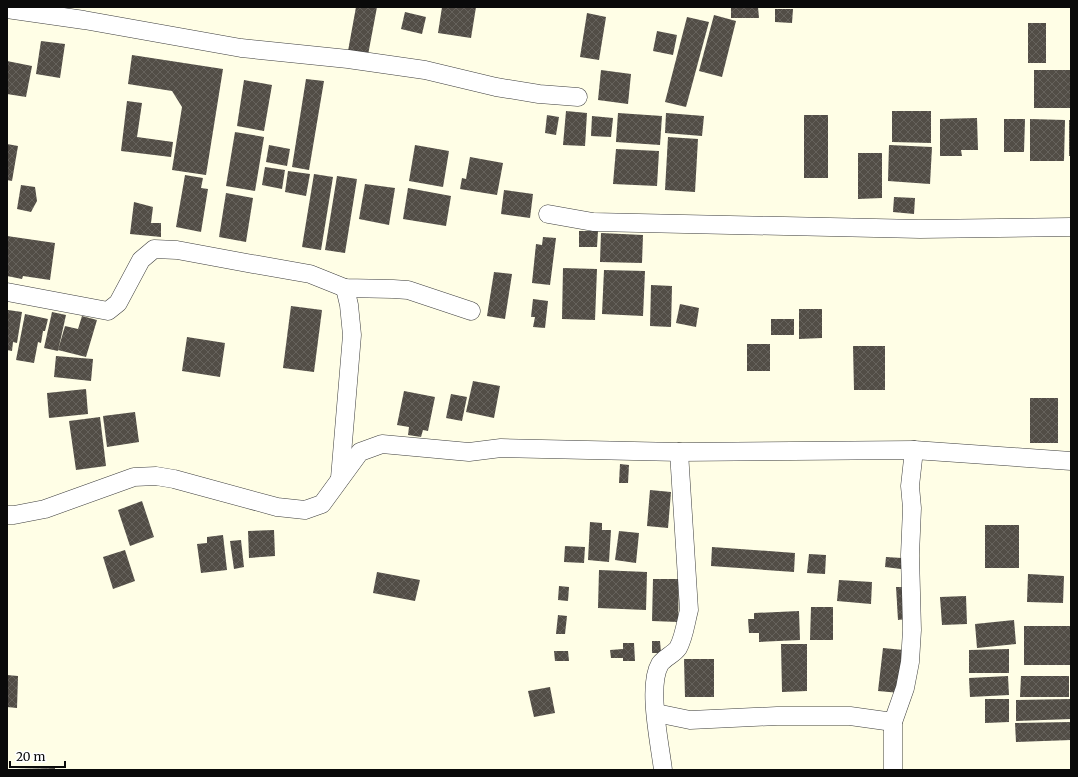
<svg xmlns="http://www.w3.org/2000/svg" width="1078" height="777" viewBox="0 0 1078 777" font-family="Merriweather,serif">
<defs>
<pattern id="building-cross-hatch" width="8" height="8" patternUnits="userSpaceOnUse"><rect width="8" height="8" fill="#524d46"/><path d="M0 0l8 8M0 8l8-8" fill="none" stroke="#66625c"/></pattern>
</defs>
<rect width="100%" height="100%" fill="#fffee6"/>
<g fill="url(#building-cross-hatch)">
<polygon points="356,7 377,7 368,55 348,51"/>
<polygon points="442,7 476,7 471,38 438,33"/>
<polygon points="731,7 758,7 759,18 731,18"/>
<polygon points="775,9 793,9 792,23 775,22"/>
<polygon points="405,12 426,17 422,34 401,29"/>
<polygon points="587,13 606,17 599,60 580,57"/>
<polygon points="714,15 736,21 722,77 699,71"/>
<polygon points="687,17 709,22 686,107 665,102"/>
<rect x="1028" y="23" width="18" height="40"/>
<polygon points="657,31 677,35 673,55 653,51"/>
<polygon points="41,41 65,44 60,78 36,74"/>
<polygon points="132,55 223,69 206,175 172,170 182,107 172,91 128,84"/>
<polygon points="7,61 32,66 26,97 7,94"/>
<polygon points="601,70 631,74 628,104 598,100"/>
<rect x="1034" y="70" width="37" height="38"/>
<polygon points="306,79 324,81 309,170 292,167"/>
<polygon points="244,80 272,85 264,131 237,126"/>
<polygon points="127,101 142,103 137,137 173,142 171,157 121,151"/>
<polygon points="566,111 587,113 585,146 563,145"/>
<polygon points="892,111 931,111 931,143 892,142"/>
<polygon points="618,113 662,116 660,145 616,142"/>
<polygon points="666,113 704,116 702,136 665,133"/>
<polygon points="547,115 559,117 556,135 545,133"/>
<rect x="804" y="115" width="24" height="63"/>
<polygon points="592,116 613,118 611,137 591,136"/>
<polygon points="977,118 978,150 961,150 962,156 940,156 940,119"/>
<polygon points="1004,119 1025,119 1024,152 1004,152"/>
<polygon points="1030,119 1065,120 1064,161 1030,161"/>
<rect x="1069" y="120" width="2" height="36"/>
<polygon points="235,132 264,137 255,191 226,186"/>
<polygon points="668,137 698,139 695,192 665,190"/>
<polygon points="7,144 18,146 12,181 7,180"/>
<polygon points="269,145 290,149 287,166 266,162"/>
<polygon points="415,145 449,151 443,187 409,181"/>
<polygon points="889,145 932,147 930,184 888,181"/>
<polygon points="616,149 659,151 657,186 613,184"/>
<polygon points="858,153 882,153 882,198 858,199"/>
<polygon points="470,157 503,163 497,195 460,189 462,178 466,179"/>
<polygon points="265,167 285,170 282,189 262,185"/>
<polygon points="288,171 310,174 306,196 285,192"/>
<polygon points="314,174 333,177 321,250 302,247"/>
<polygon points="185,175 203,178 201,188 208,189 201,232 176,227"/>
<polygon points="337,176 357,179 345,253 325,250"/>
<polygon points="365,184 395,188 389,225 359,219"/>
<polygon points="21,185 35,187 37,201 31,212 17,209"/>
<polygon points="408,188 451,196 446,226 403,219"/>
<polygon points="504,190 533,194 530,218 501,214"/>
<polygon points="226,193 253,198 246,242 219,237"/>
<polygon points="894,197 915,198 914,214 893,212"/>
<polygon points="134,202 153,207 151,223 161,223 161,237 130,234"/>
<polygon points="579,231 598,231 597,247 579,247"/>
<polygon points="601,233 643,235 642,263 600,262"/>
<polygon points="7,236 55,243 50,280 23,276 22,279 7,276"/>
<polygon points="543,237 556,238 550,285 532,283 536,244 542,245"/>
<polygon points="563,268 597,269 595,320 562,319"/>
<polygon points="604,270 645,271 643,316 602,314"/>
<polygon points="494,272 512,274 505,319 487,316"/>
<polygon points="651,285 672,286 671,327 650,326"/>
<polygon points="533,299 548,301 545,328 533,327 535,317 531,317"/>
<polygon points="680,304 699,308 696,327 676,323"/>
<polygon points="291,306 322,310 314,372 283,368"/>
<polygon points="799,309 822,309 822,338 799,339"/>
<polygon points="8,310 22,312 17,343 13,342 12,351 7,350 7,317"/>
<polygon points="52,312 66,315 58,351 44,348"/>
<polygon points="25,314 48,319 45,331 43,331 41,343 38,342 34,363 16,360"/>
<polygon points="82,316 97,320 86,357 58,350 65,326 78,329"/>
<rect x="771" y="319" width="23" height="16"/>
<polygon points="187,337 225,343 220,377 182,371"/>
<rect x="747" y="344" width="23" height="27"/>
<polygon points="853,346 885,346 885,390 854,390"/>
<polygon points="56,356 93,359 91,381 54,377"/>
<polygon points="473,381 500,386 494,418 466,412"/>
<polygon points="86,389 88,414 49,418 47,393"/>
<polygon points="404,391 435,397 428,431 423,430 421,437 408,435 409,427 397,425"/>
<polygon points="451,394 467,397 462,421 446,418"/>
<rect x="1030" y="398" width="28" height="45"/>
<polygon points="135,412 139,442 107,447 103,416"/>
<polygon points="100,417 106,466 76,470 69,421"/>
<polygon points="620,464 629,465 628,483 619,483"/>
<polygon points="650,490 671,492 668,528 647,526"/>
<polygon points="142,501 154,537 130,546 118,510"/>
<polygon points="590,522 602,523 602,530 611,530 609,562 588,560"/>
<rect x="985" y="525" width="34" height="43"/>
<polygon points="274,530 275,556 249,558 248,531"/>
<polygon points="619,531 639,533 636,563 615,560"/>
<polygon points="223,535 227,570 201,573 197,544 207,543 207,537"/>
<polygon points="241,540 244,567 234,569 230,541"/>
<polygon points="565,546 585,547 584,563 564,562"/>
<polygon points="712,547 795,553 794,572 711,566"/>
<polygon points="125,550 135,581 113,589 103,557"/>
<polygon points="809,554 826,555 825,574 807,573"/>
<polygon points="886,557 902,558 901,569 885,567"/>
<polygon points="599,570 647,572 646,610 598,608"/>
<polygon points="377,572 420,580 415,601 373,593"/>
<polygon points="1028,574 1064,576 1063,603 1027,602"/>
<polygon points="653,579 679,579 678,622 652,621"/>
<polygon points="839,580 872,582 871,604 837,601"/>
<polygon points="559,586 569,587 568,601 558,600"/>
<polygon points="896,587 906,587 907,619 898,620"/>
<polygon points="966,596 967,624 942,625 940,597"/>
<polygon points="811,607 833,607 833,640 810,640"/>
<polygon points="799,611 800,640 759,642 759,633 749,633 748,619 754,619 754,613"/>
<polygon points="558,615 567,616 565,634 556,634"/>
<polygon points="1014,620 1016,644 977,648 975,624"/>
<rect x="1024" y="626" width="47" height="39"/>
<polygon points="652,641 660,641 661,653 652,653"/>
<polygon points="623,643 634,643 635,661 623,661 623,658 611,658 610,650 623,649"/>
<polygon points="781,644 807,644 807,691 782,692"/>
<polygon points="883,648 904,650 900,693 878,691"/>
<polygon points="1009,649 1009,673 969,673 969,650"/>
<polygon points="554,651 568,651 569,661 555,661"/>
<polygon points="684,659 714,659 714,697 685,697"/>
<polygon points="7,675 18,676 17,708 7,707"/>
<polygon points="1008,676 1009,695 970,697 969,678"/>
<polygon points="1021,676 1069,676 1069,697 1020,697"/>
<polygon points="550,687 555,713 534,717 528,691"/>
<polygon points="985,699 1009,699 1009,722 985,723"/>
<polygon points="1071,699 1071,719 1016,721 1016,700"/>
<polygon points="1071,722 1071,740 1016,742 1015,723"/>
<polygon points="55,768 55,770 15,770 15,769"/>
</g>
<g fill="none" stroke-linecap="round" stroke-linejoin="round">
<defs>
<g id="minor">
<polyline points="7,9 84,20 241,48 348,59 425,70 496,87 539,94 578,97"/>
<polyline points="548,214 593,222 920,229 1071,227"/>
<polyline points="7,292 108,311 118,303 141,260 154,249 177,250 247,263 310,274 345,288 393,289 408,290 471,311"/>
<polyline points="340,478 352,335 349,305 345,288"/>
<polyline points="7,515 14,515 45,509 134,477 156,476 174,479 277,507 305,510 322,504 360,452 382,444 469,452 501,448 679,452 914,450 1071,461"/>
<polyline points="656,713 690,720 777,716 850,716 893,722"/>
<path d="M 663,770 C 660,744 647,686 660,664 C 664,658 674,654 678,648 C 684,638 686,621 689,610 L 679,452"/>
<polyline points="893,770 893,722 905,688 910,662 912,630 910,555 912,508 910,486 914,450"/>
</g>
</defs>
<use href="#minor" stroke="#3d3d3d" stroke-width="19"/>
<use href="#minor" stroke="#fff" stroke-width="18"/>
</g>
<rect width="1078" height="777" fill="none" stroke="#0a0a0a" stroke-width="16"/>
<path d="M10 761v6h55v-6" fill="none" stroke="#0a0a0a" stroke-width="2"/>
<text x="16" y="761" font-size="12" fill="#0a0a0a" stroke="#ffffff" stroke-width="3" paint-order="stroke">20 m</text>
</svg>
